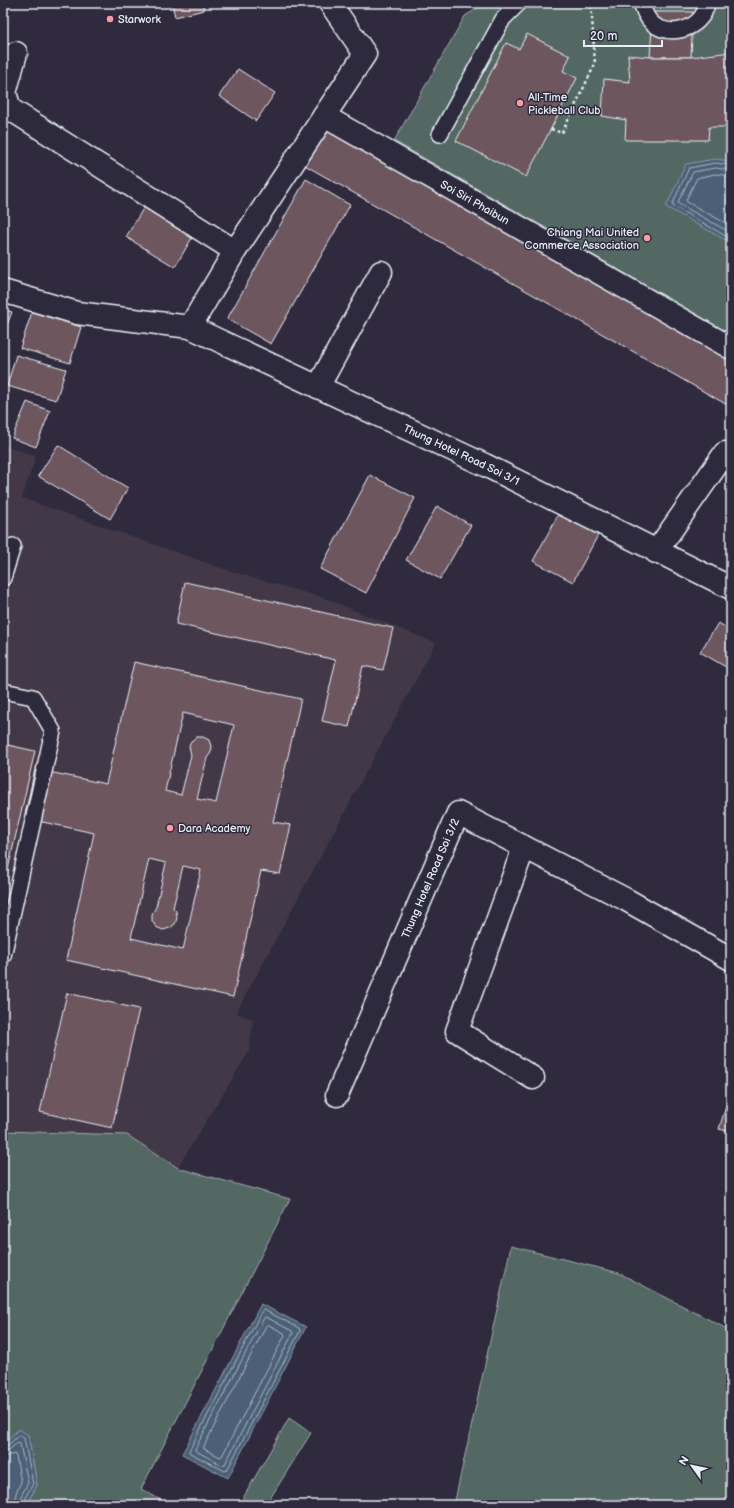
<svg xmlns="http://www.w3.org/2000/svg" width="734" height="1508" viewBox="0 0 734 1508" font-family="'Balsamiq Sans',sans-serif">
<rect width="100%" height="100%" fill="#2f2a3d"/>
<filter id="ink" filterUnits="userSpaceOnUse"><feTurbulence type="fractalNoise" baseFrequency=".025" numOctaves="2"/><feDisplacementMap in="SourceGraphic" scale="8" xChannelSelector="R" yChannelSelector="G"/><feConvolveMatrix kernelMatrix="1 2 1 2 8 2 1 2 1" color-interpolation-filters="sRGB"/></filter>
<g filter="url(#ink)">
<polygon fill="#423847" points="3,445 36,456 22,498 230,571 324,598 436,643 236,1013 253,1019 249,1052 178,1167 3,1205"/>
<g fill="#536862" stroke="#9eacad">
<polygon points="486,3 731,3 731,334 394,141 465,16"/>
<polygon points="3,1131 127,1135 178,1168 290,1199 141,1489 170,1505 28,1505 30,1498 37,1485 28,1435 3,1444"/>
<polygon points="511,1246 619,1273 731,1331 731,1505 454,1505"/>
<polygon points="289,1418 311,1433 266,1505 239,1505"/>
</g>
<g fill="#4b6076" stroke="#8a9aaa">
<polygon points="715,159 731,161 731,243 666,207 686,164"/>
<polygon points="261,1304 306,1327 228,1478 182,1454"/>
<polygon points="19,1429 28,1435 37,1485 30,1498 28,1505 3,1505 3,1444"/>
</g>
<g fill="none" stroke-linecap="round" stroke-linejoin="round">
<g stroke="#a9b7c4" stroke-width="1">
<polyline points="731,165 715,163 689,168 672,205 673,206 731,239"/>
<polyline points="731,170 715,168 693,172 678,202 679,204 731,233"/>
<polyline points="731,176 715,174 697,178 686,200 687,202 731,226"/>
<polygon points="264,1310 299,1328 300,1331 227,1470 225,1471 190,1453 189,1451 262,1311"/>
<polygon points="266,1317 292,1331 293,1333 225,1464 222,1465 196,1451 195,1449 264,1318"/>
<polygon points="269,1325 284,1333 285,1335 222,1456 220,1457 204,1449 204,1446 266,1326"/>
<polyline points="3,1446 7,1446 19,1435 24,1438 33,1484 26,1496 25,1505"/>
<polyline points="3,1451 9,1450 17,1443 20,1444 28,1483 22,1494 20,1505"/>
<polyline points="3,1457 14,1454 16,1456 21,1482 16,1493 14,1505"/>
</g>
</g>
<g fill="#6e575f" stroke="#e8f1f8" fill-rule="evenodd">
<polygon points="172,3 203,3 204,10 175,17"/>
<polygon points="653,12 693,12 691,57 650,57"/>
<polygon points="527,34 570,56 563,71 577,78 526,177 456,141 506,43 519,49"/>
<polygon points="731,52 731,127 709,127 708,140 625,140 626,120 602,116 604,79 630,82 628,55 650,57 691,57"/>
<polygon points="238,69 275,93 256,121 219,96"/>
<polygon points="323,128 731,360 731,407 301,163"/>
<polygon points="306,179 350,205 271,344 227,319"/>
<polygon points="147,202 196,231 175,267 126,237"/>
<polygon points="3,309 12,312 3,335"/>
<polygon points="32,312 81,327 70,363 20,348"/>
<polygon points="16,355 66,369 56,400 7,386"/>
<polygon points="27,402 50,411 36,447 12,438"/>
<polygon points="58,445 128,488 110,519 38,476"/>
<polygon points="370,475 415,498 366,593 320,569"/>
<polygon points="437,506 471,525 440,579 406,560"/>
<polygon points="559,513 598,535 573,582 533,561"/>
<polygon points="185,582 393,628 383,670 363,666 349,727 322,721 336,660 176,624"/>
<polygon points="718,623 731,630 731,670 700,652"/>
<path d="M 134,662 L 301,699 L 273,822 L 291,825 L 280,874 L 261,871 L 233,997 L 66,960 L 94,833 L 24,818 L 35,769 L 106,784 ZM 183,713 L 234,725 L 216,803 L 197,799 L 207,758 L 210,754 L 212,749 L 209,740 L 203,737 L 197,737 L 191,741 L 189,746 L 191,755 L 181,795 L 165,791 ZM 149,859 L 166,863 L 156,907 L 152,914 L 152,921 L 156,927 L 163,930 L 170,928 L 175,924 L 177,918 L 176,911 L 173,908 L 183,866 L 201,870 L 183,950 L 131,938 Z"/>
<polygon points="731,720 731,730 727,727"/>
<polygon points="8,745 35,751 3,891 3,768"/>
<polygon points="67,993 139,1009 112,1128 40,1112"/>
<polygon points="731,1090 731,1132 719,1129"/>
</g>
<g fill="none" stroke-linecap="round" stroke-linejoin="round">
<defs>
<g id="lane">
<path d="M 641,3 C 643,7 644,11 646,15 C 660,42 703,32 707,3"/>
<polyline points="440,134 503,19 519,3"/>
<polyline points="3,578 13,546"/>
<polyline points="3,691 33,697 53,731 3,956"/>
</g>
<g id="street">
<polyline points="16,53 5,93 10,109 235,251"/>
<path id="s1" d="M 324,116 L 731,348"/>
<path id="s2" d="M 3,291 L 77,313 L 190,327 L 485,465 L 731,588"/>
<polyline points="190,327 235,251 365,54 330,3"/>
<polyline points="318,387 381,272"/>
<polyline points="656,552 725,453"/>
<polyline points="524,847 457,1031 533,1078"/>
<path id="s3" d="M 337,1095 L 458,813 L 625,899 L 731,959"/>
</g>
</defs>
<use href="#lane" stroke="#e8f1f8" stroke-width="18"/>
<use href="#street" stroke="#e8f1f8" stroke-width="25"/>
<polyline stroke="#e8f1f8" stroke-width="2.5" stroke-dasharray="3 3" stroke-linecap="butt" points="551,129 562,133 595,64 591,3"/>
<use href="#lane" stroke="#2f2a3d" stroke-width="15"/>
<use href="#street" stroke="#2f2a3d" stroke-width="22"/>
</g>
</g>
<g fill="#ff9aa2" stroke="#2f2a3d" stroke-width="1.5">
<circle cx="110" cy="19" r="4"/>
<circle cx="520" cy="103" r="4"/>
<circle cx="647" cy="238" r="4"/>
<circle cx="170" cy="828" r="4"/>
</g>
<g text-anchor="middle" stroke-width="3" stroke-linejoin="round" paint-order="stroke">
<g font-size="11" fill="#e8f1f8" stroke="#2f2a3d" text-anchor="start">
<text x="118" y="23">Starwork</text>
<text x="528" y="101">All-Time<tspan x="528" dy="13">Pickleball Club</tspan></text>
<text x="639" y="236" text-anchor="end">Chiang Mai United<tspan x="639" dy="13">Commerce Association</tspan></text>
<text x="178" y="832">Dara Academy</text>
</g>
<g font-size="11" fill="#e8f1f8" stroke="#2f2a3d">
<text dy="4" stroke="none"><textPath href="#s1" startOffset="174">Soi Siri Phaibun</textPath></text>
<text dy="4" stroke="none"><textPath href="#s2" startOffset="491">Thung Hotel Road Soi 3/1</textPath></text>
<text dy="4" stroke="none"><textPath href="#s3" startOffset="236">Thung Hotel Road Soi 3/2</textPath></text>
</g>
</g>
<rect width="734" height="1508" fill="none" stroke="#2f2a3d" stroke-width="16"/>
<rect x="8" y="8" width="718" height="1492" fill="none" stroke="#e8f1f8" stroke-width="1.5" filter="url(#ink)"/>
<g transform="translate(692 1466) rotate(303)" stroke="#2f2a3d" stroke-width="3" paint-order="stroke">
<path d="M0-3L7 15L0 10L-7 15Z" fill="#e8f1f8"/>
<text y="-6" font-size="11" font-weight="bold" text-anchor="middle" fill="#e8f1f8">N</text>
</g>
<path d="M584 40v6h78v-6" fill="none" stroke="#e8f1f8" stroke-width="2"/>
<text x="590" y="40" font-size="12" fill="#e8f1f8" stroke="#2f2a3d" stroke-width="3" paint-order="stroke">20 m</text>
</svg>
